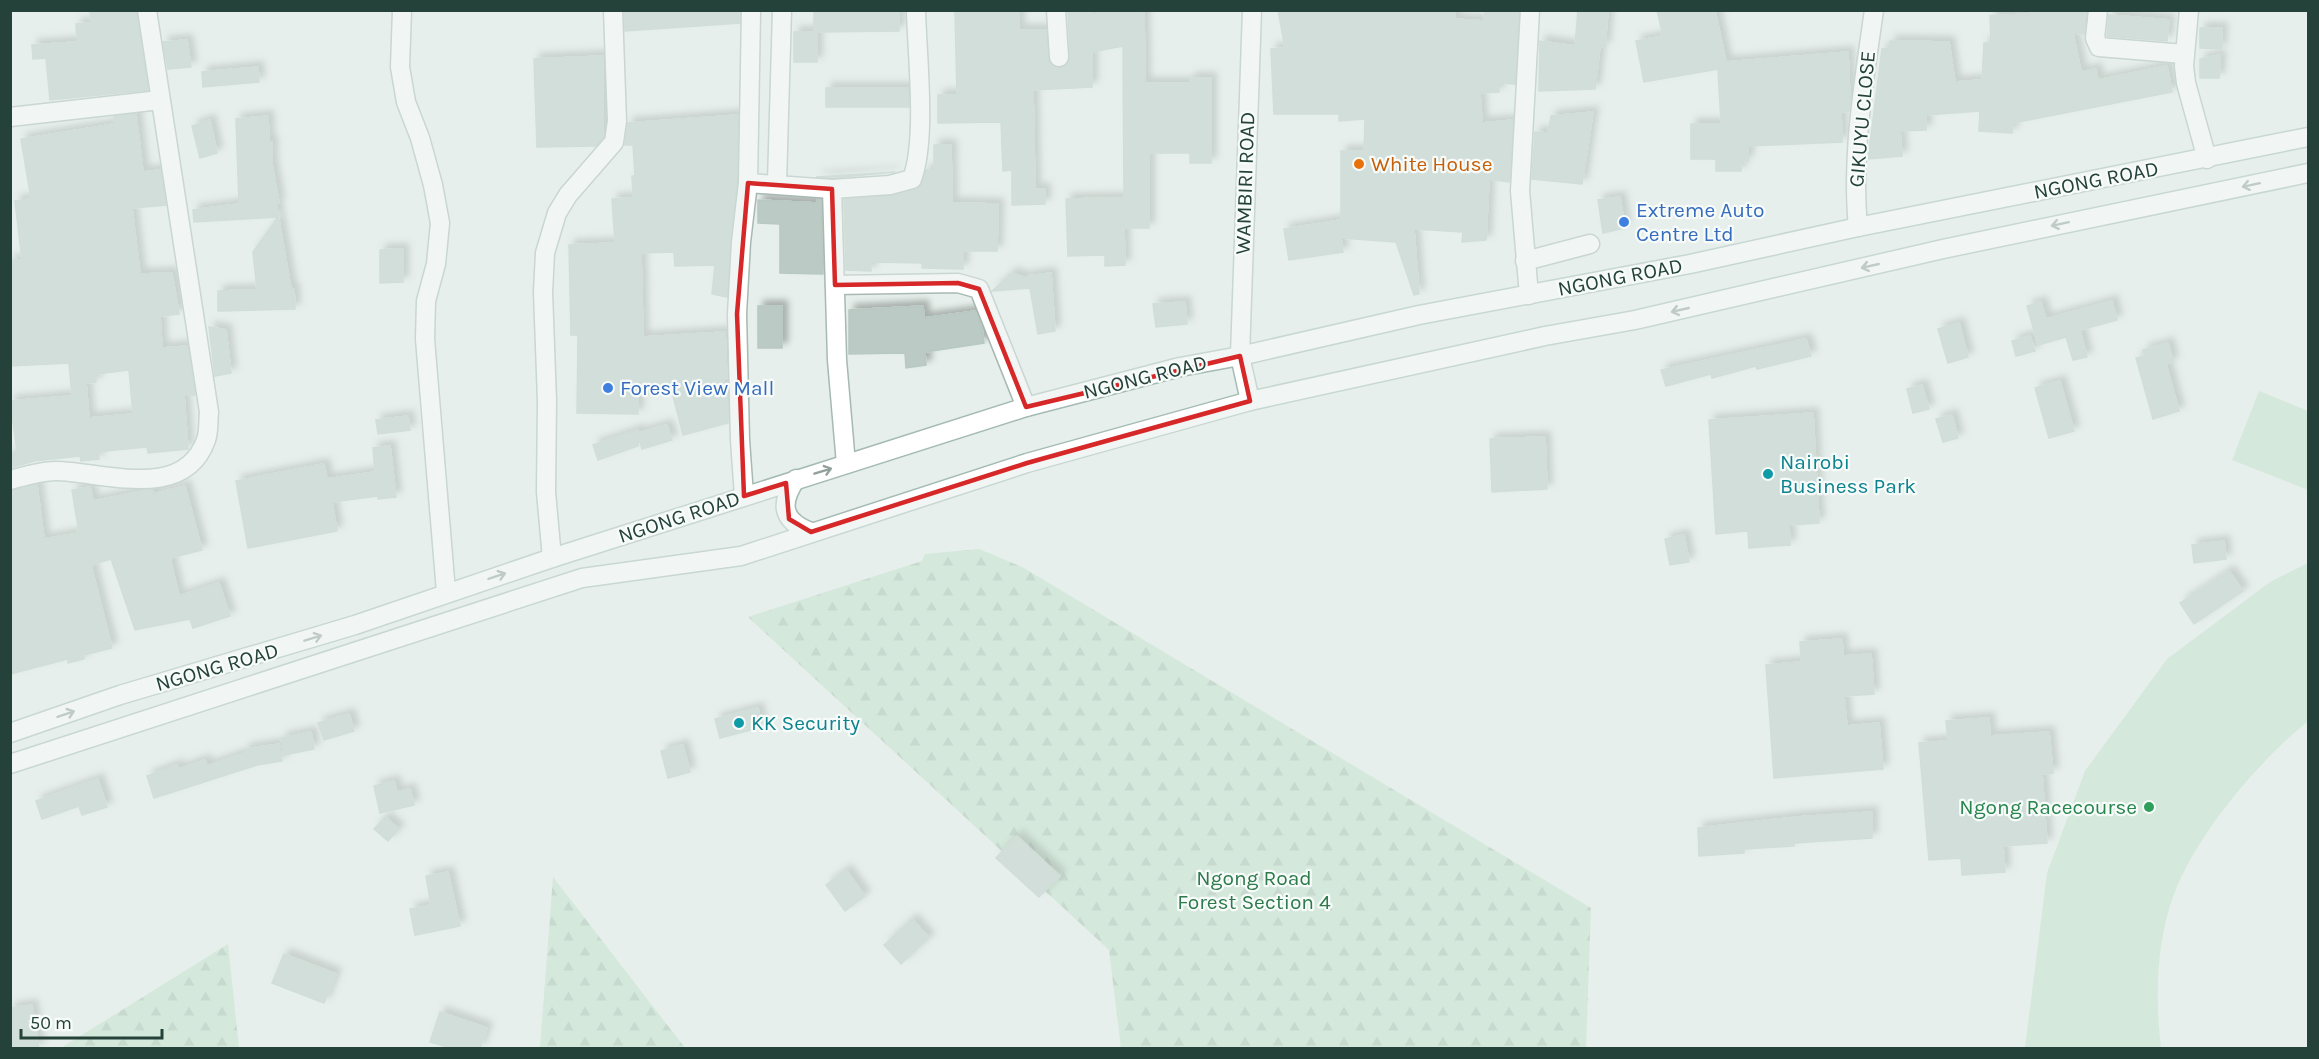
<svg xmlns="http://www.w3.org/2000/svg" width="2319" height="1059" viewBox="0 0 2319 1059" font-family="Karla,sans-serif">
<defs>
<pattern id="forest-firs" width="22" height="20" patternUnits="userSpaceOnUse" patternTransform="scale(1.5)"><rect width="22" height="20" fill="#bfe0c8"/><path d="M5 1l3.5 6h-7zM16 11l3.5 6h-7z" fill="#a4c1ad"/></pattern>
<filter id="shadow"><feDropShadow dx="5.5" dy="-5.5" stdDeviation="3" flood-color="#0004"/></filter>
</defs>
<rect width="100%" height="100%" fill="#e6efeb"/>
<g fill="#bfe0c8">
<polygon points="2259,391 2308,411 2308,490 2232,460"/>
<path d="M 2308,563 L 2308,721 C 2258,762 2198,832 2174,894 C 2156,942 2155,999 2161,1048 L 2025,1048 L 2047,873 L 2085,771 L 2167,659 L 2270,582 Z"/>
</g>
<g fill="url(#forest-firs)">
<polygon points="979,549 1022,567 1591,908 1586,1048 1121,1048 1109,950 748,617 922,561 925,554"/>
<polygon points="553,877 685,1048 540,1048"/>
<polygon points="228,944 239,1048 61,1048"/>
</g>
<g fill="#bbcac4" stroke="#b8c9c2" stroke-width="1.5" fill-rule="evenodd" filter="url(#shadow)">
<polygon points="125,10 136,10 148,90 50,100 46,58 33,59 32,45 77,42 76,24 91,23 90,12"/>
<polygon points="624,10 740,10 740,23 625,31"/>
<polygon points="814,10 899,10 899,31 817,32 817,62 794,62 794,32 814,32"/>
<polygon points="955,10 1019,10 1019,30 1046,30 1049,63 1059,68 1066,66 1070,57 1068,10 1092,10 1092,14 1144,10 1145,83 1190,83 1190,78 1211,78 1211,163 1190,163 1190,153 1149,153 1149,228 1124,228 1125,265 1105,266 1105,255 1068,256 1066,199 1124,198 1123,46 1092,52 1092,87 1033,90 1035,189 1045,189 1045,204 1012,205 1012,170 1003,171 1001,122 938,123 938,95 957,95"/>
<polygon points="1278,10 1455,10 1455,19 1484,21 1485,10 1519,10 1515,84 1499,83 1499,92 1480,93 1482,123 1513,120 1509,182 1489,179 1486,240 1462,242 1463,232 1414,229 1419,294 1414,295 1396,242 1341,238 1343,252 1289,260 1284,229 1341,220 1341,151 1364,151 1365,119 1339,121 1339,114 1274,114 1271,49 1285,48"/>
<polygon points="1578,10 1608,10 1605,47 1600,46 1595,89 1539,91 1540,41 1575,46"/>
<polygon points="1657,10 1715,10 1726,62 1848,52 1850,101 1849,111 1841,112 1842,142 1748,146 1748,161 1741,162 1741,171 1716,171 1716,159 1691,159 1691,124 1721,124 1718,69 1644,82 1636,41 1663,36"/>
<polygon points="2030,10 2086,12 2084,34 2073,33 2081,72 2096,69 2098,80 2167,66 2172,92 2013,123 2012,133 1979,131 1980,111 1926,115 1926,130 1900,131 1902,156 1868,159 1882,49 1890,48 1890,41 1949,42 1955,82 1982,80 1984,43 1991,43 1990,16 2030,14"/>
<polygon points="2109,15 2169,20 2167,41 2107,36"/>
<polygon points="2200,28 2222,28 2221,49 2200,48"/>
<polygon points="187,40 191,67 168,69 163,42"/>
<polygon points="2220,55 2219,78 2200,78 2200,59"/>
<polygon points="603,56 603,137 596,146 537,147 534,59"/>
<polygon points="258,67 259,82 203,87 202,72"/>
<polygon points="826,88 908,88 909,107 826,107"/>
<polygon points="1593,112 1582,184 1532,179 1535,132 1548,133 1551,116"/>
<path d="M 136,114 L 143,172 L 160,170 L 166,205 L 132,208 L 140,274 L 172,273 L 179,314 L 160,316 L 162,348 L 188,346 L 195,395 L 184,395 L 188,449 L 148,453 L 147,447 L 115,450 L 98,452 L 99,459 L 81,461 L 80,456 L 34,461 L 10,468 L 10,453 L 17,451 L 10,401 L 72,396 L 69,363 L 10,366 L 10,260 L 22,260 L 15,201 L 31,199 L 21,139 L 115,124 L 114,117 ZM 129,370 L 133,414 L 89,418 L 86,383 L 96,382 L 96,374 Z"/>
<polygon points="738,115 737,182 727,297 712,294 715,265 675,266 674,252 641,253 643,337 725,332 727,378 723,379 728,398 728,423 683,435 672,392 638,395 638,414 577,413 578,335 571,335 569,245 615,243 612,199 633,198 632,176 635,176 633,145 625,145 628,123"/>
<polygon points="268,116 269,142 272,142 272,164 279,203 276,203 291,289 294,289 295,309 218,311 218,291 257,290 253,252 278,217 194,222 193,210 239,204 236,119"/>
<polygon points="210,120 217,153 200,158 192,126"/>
<polygon points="934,145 951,145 952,203 998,204 997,251 963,251 963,269 922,268 922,263 871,262 871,271 846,270 844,199 891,196 920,187 926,170 934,170"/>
<polygon points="895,172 832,178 816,177"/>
<polygon points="1620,197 1625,228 1603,233 1598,200"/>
<polygon points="817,199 821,200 823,274 780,273 780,224 758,223 758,200 817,203"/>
<polygon points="403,249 403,282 380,283 380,250"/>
<polygon points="1012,273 1029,279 1028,276 1051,273 1055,331 1038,334 1030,288 992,291"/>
<polygon points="2112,301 2117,320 2080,330 2087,357 2073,360 2066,337 2038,345 2027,306 2041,302 2046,319"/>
<polygon points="1185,302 1187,324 1156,327 1153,304"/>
<rect x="758" y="306" width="24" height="42"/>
<polygon points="923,306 924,318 975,311 982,327 984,343 925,352 926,365 906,368 905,353 849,354 849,310"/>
<polygon points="1959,323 1968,357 1948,363 1938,329"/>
<polygon points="209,327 226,330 231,373 215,376"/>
<polygon points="2030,336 2035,351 2016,356 2012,341"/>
<polygon points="1806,339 1811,356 1757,369 1756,366 1712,378 1711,374 1666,386 1661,370"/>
<polygon points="2168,343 2173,362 2166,364 2179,411 2153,419 2136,358 2145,356 2143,350"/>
<polygon points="2060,381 2074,431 2049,438 2035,388"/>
<polygon points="1922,385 1929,409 1913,413 1907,389"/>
<polygon points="1813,413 1819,523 1789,525 1790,545 1749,548 1748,531 1716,534 1709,420"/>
<polygon points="1952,415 1958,438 1943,442 1936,419"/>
<polygon points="408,416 410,430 378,434 376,420"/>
<polygon points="667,425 672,440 642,449 638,435 638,446 598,460 593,445 638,430 638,433"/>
<polygon points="1545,437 1547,489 1492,492 1490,439"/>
<polygon points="390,446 396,497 378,499 378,496 332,502 337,531 248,548 236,481 324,464 327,479 375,472 373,448"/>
<polygon points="37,485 44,539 79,533 72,490 90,487 93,501 148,490 152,489 153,494 185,486 202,550 170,558 179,596 219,583 230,616 193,628 190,619 135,630 111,559 91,565 112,648 84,655 84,659 68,663 68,659 10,674 10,491"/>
<polygon points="1684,535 1689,562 1670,565 1665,539"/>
<polygon points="2224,541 2226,559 2194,563 2192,545"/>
<polygon points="2229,571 2243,591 2194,624 2180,603"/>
<polygon points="1842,639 1843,656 1871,654 1874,694 1844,696 1847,726 1879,723 1883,769 1774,778 1766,665 1801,662 1800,642"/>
<polygon points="758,708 762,727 720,738 715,719"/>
<polygon points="349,714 354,731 324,740 318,723"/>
<polygon points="1989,718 1990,736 2049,732 2053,773 2042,774 2047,843 2003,846 2005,872 1962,875 1961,858 1929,860 1919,743 1948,741 1946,721"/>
<polygon points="311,732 314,749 284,755 281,738"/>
<polygon points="279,744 282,761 257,765 154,798 147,776 177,765 179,769 205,760 207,766 245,753 245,749"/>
<polygon points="683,745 690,772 668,778 661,751"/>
<polygon points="98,779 107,807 82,815 79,806 42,819 36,801"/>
<polygon points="394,781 397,792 410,789 414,805 380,813 374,786"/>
<polygon points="1872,812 1872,838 1794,843 1794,846 1744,849 1744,853 1699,856 1698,828 1797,817"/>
<polygon points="385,817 399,829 388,841 374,829"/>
<polygon points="1017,836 1060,876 1039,897 996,858"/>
<polygon points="846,870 865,896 845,911 826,885"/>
<polygon points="448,872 460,926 415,935 410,909 431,905 426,876"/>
<polygon points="912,919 929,938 901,964 884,945"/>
<polygon points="284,954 336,974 324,1003 272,983"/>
<polygon points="32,1005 39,1048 10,1048 10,1008"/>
<polygon points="440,1012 487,1028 480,1048 451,1048 430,1042"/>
</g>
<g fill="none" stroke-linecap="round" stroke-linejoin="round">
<defs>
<g id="street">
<polyline points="402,10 400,67 406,102 420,138 433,185 440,223 436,264 426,301 425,339 446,592"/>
<polyline points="1056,10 1059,57"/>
<polyline points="2098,10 2095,38 2099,47 2184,54"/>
<polyline points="2189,10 2184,66 2186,83 2207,159"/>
<polyline points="10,117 160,100"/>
<polyline points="748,183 832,189 837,360 846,464"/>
<polyline points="777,183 782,10"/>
<path d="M 832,189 L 890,185 L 912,179 C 927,139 917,55 916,10"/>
<path d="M 1858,227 C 1851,156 1864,81 1874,10"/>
<polyline points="1525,261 1590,244"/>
<polyline points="835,285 958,283 979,289 1026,407"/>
<polyline points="1529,295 1520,191 1530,10"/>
<polyline points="1240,356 1252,10"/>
<path d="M 10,480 C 25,476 41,471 56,471 C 104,472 184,502 206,440 C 209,432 208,421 209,412 L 147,10"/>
<polyline points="744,496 740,440 737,314 741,242 748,183 751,10"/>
<polyline points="552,558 546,492 547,401 543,292 545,253 557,213 568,195 614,142 617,121 613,10"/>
</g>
<g id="secondary">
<polyline points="1240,356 1250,401"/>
<path d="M 796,479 C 779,504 782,521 811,532"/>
<polyline points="10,733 120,695 355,625 552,558 1026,407 1180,367 1240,356 1419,315 1690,264 1858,227 2308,137"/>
<polyline points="10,764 582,578 741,556 1027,463 1250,401 1545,336 1635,320 1943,249 2308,173"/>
</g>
</defs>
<use href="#street" stroke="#a8b8b2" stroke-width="21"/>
<use href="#secondary" stroke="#a4bbb3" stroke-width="21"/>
<use href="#street" stroke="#fff" stroke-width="18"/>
<use href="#secondary" stroke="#fff" stroke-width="18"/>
</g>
<defs><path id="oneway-shaft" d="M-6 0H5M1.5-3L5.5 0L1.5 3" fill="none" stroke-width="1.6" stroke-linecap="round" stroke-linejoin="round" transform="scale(1.5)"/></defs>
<g stroke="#92a09c">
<use href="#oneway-shaft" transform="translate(2251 185) rotate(168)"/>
<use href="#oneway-shaft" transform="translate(2060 224) rotate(168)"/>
<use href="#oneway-shaft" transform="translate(1870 266) rotate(167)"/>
<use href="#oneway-shaft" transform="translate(1680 310) rotate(167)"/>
<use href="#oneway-shaft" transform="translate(823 471) rotate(-17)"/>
<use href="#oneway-shaft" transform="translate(497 576) rotate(-18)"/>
<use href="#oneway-shaft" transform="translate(313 638) rotate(-17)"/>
<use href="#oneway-shaft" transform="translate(66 714) rotate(-19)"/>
</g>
<path d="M0 0H2319V1059H0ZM 748,183 L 832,189 L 835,285 L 958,283 L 979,289 L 1026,407 L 1240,356 L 1250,401 L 1027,463 L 811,532 L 789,519 L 786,483 L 744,496 L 737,314 Z" fill="#e6efeb" fill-opacity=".55" fill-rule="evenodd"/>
<path fill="none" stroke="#d62828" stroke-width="4.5" stroke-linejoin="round" d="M 748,183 L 832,189 L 835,285 L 958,283 L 979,289 L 1026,407 L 1240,356 L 1250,401 L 1027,463 L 811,532 L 789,519 L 786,483 L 744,496 L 737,314 Z"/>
<circle fill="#e8710a" stroke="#f7fbf9" stroke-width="2" cx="1359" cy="164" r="6"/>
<g fill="#3f7fe0" stroke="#f7fbf9" stroke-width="2">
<circle cx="1624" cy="222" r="6"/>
<circle cx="608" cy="388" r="6"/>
</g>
<g fill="#0f9aa8" stroke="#f7fbf9" stroke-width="2">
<circle cx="1768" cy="474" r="6"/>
<circle cx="739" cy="723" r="6"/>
</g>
<circle fill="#2e9e5b" stroke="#f7fbf9" stroke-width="2" cx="2149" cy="807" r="6"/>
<g text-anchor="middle" stroke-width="4.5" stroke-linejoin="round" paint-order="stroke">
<g font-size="21" fill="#24423a" stroke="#f7fbf9">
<text transform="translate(1862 119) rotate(-85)" y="7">GIKUYU CLOSE</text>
<text transform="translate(2096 180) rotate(-11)" y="7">NGONG ROAD</text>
<text transform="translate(1245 183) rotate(-88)" y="7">WAMBIRI ROAD</text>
<text transform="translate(1620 277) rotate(-11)" y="7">NGONG ROAD</text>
<text transform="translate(1145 377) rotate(-14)" y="7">NGONG ROAD</text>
<text transform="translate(679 517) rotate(-18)" y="7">NGONG ROAD</text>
<text transform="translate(217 667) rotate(-16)" y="7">NGONG ROAD</text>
</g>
<g font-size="21" fill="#c56008" stroke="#f7fbf9" text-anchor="start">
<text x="1371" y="171">White House</text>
</g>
<g font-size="21" fill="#366cbe" stroke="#f7fbf9" text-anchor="start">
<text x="1636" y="217">Extreme Auto<tspan x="1636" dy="24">Centre Ltd</tspan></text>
<text x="620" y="395">Forest View Mall</text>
</g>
<g font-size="21" fill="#0d838f" stroke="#f7fbf9" text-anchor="start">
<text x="1780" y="469">Nairobi<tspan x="1780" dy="24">Business Park</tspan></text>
<text x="751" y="730">KK Security</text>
</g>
<g font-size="21" fill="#27864d" stroke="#f7fbf9" text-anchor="end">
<text x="2137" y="814">Ngong Racecourse</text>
</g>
<g font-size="21" fill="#2d7a4b" stroke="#f7fbf9">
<text x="1254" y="885">Ngong Road<tspan x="1254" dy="24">Forest Section 4</tspan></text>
</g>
</g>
<rect width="2319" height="1059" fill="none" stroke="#24423a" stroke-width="24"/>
<path d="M21 1029v9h141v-9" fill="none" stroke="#24423a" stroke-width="3"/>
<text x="30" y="1029" font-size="18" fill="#24423a" stroke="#f7fbf9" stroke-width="4.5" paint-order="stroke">50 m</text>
</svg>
